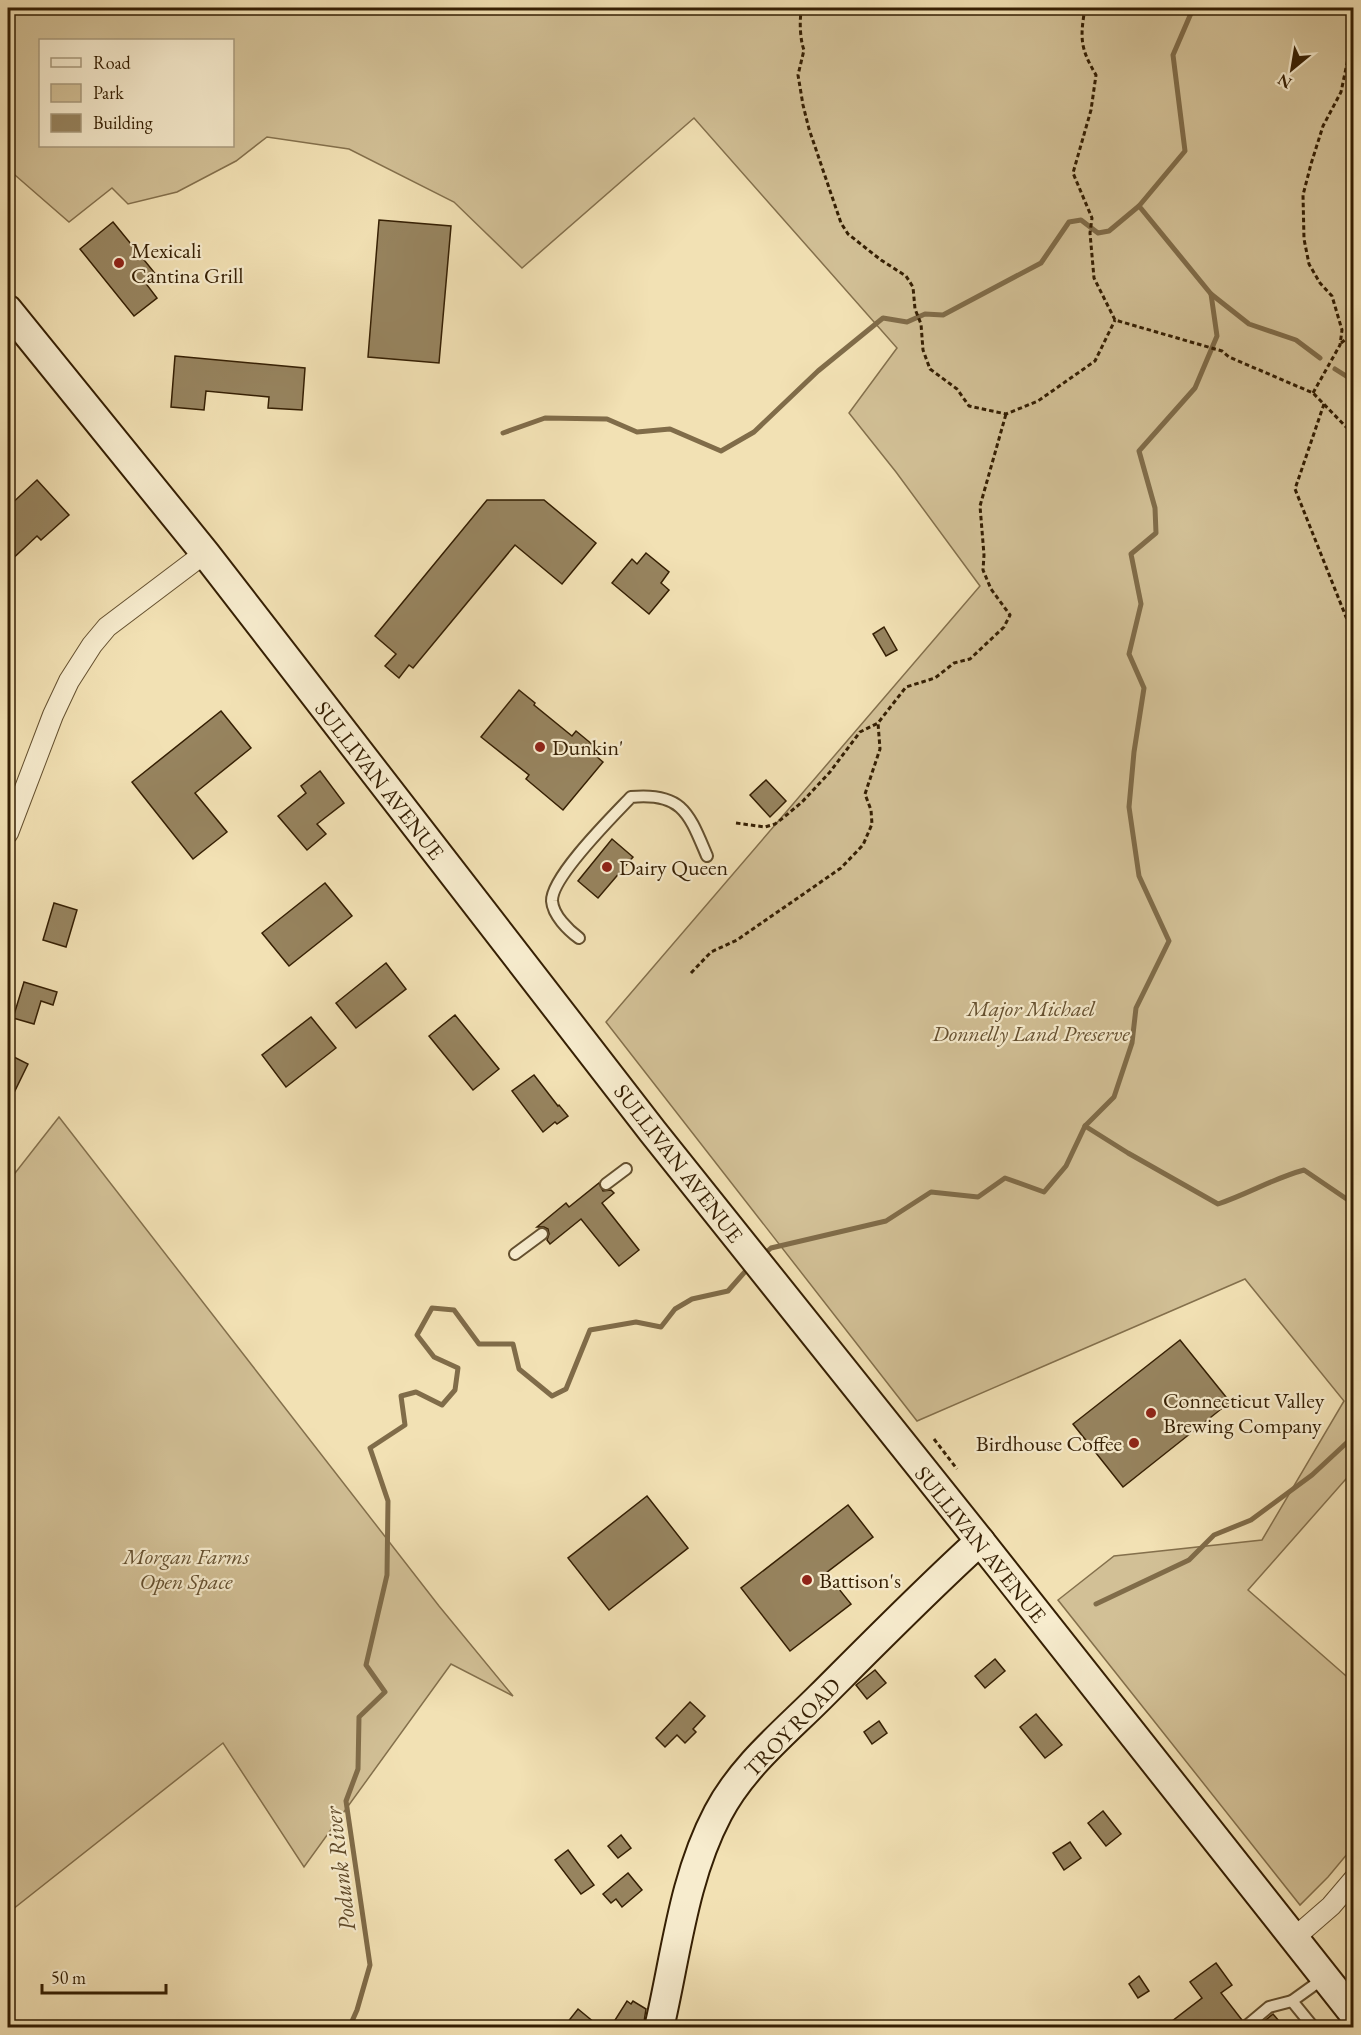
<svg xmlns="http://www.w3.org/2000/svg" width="1361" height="2035" viewBox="0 0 1361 2035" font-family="'EB Garamond',serif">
<rect width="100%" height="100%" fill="#f2e1b4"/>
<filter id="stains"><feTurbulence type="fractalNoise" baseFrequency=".00333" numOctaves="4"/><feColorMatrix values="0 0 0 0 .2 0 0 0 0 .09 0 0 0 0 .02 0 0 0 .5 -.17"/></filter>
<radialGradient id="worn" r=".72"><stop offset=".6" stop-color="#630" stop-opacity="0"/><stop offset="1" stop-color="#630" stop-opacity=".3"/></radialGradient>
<g fill="#d2c096" stroke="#84704c" stroke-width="1.5" fill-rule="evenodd">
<path d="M 8,8 L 1353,8 L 1353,1471 L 1248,1590 L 1353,1682 L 1353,1847 L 1328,1877 L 1300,1905 L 1058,1600 L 1114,1556 L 1262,1540 L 1344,1401 L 1245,1279 L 917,1421 L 606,1022 L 980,586 L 896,472 L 849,413 L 897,348 L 694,118 L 522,268 L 454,202 L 349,149 L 267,137 L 236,161 L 177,192 L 128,204 L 112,188 L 69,222 L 8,169 ZM 40,40 L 232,40 L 232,146 L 40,146 Z"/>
<polygon points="59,1117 439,1606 513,1696 451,1664 304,1867 223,1743 8,1913 8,1182"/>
</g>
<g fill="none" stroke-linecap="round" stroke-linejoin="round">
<g stroke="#806c49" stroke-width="5">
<polyline points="1211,294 1249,324 1296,340 1320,358"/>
<polyline points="1335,369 1354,381"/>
<polyline points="503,433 545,418 607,419 637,432 670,429 721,451 754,432 818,371 883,318 907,322 925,314 943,315 1041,263 1069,222 1081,220 1098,233 1109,231 1139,206"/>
<path d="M 1085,1126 L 1128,1153 L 1218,1204 C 1248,1194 1274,1178 1304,1170 L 1354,1204"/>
<polyline points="762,1256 771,1248 886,1221 931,1192 978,1197 1005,1178 1044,1192 1066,1166 1085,1126 1114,1097 1132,1043 1136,1008 1169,941 1139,876 1129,807 1134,752 1144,688 1129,654 1141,604 1131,554 1156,533 1155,508 1139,451 1195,388 1217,336 1211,294 1139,206 1185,151 1173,55 1192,11 1191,8"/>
<polyline points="1096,1604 1189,1560 1214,1535 1251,1520 1312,1475 1354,1436"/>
<polyline points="349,2028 357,2010 370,1965 346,1801 358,1769 359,1717 385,1692 366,1665 387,1575 388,1501 370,1448 405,1425 401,1396 416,1392 442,1405 455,1390 458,1368 434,1357 417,1335 432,1308 454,1310 479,1344 513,1344 519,1369 552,1396 566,1389 590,1330 636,1322 661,1327 675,1309 692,1299 728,1291 750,1266"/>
</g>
</g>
<g fill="#97845f" stroke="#351f03" stroke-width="1.5">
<polygon points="379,220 451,226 439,363 368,357"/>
<polygon points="113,222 158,277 147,285 157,298 134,316 80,249"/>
<polygon points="175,356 305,368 302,410 268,408 269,397 206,391 204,410 171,407"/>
<polygon points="37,480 69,515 41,540 37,536 8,563 8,507"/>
<polygon points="487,500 544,500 596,543 562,584 515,545 413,668 409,665 399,678 385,666 396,654 375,636"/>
<polygon points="646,553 669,572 661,583 669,590 649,614 612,583 632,559 637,564"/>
<polygon points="884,627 897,650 886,656 873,634"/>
<polygon points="519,690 535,703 534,705 572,736 576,731 593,745 589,750 603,762 563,810 526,779 529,775 481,737"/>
<polygon points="221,711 251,748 195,793 227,832 193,859 132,782"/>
<polygon points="320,771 344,803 317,824 326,834 307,850 278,816 306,793 301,786"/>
<polygon points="766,780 786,801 770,817 750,795"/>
<polygon points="612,839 633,857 598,898 578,881"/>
<polygon points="325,883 352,916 289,966 262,933"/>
<polygon points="54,903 77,910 66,947 43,940"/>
<polygon points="386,963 406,989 356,1028 336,1003"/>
<polygon points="24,982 57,992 53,1005 41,1001 34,1024 13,1018"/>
<polygon points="455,1015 499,1069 473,1090 429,1036"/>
<polygon points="311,1017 336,1048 286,1087 262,1055"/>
<polygon points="8,1054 28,1064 8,1105"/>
<polygon points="534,1075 558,1106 559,1105 568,1116 557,1124 555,1122 543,1132 512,1091"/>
<polygon points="599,1183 603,1191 611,1190 614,1193 602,1203 639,1250 619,1266 581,1219 550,1244 547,1240 549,1234 548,1229 544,1227 537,1227 566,1203 569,1207"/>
<polygon points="1180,1340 1230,1402 1123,1487 1073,1424"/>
<polygon points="647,1496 688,1548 609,1610 568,1558"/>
<polygon points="848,1505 873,1537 826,1573 851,1604 790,1651 741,1588"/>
<polygon points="995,1659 1005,1671 985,1688 975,1676"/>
<polygon points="875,1670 886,1683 867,1699 856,1685"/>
<polygon points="690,1702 705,1716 693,1729 696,1732 685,1743 677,1735 665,1747 656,1738"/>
<polygon points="1036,1714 1062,1745 1045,1758 1020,1727"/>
<polygon points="879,1721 887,1733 872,1744 864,1732"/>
<polygon points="1103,1811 1121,1834 1106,1846 1088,1823"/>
<polygon points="621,1835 631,1848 618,1858 608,1846"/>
<polygon points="1070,1842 1081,1858 1064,1870 1053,1853"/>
<polygon points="568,1850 594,1885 581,1894 555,1860"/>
<polygon points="628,1873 642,1890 622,1907 616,1899 611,1903 603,1894"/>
<polygon points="1216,1963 1232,1985 1221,1993 1242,2020 1237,2028 1163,2028 1202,1998 1190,1982"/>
<polygon points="1139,1976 1149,1991 1138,1998 1129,1984"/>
<polygon points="627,2001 631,2004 633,2001 646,2009 643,2028 610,2028"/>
<polygon points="578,2009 601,2028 563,2028"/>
<polygon points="1273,2014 1285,2028 1256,2028"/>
</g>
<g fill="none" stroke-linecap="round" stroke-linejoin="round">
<defs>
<g id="lane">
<path d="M 579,938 C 568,930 553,915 552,901 C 551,877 614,815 631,797 C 683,792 689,814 707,856"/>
<polyline points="606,1184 626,1169"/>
<polyline points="515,1254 542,1234"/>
<polyline points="1244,2028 1269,2007 1292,2001"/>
<polyline points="1314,2028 1292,2001 1324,1978"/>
</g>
<g id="street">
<polyline points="8,833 53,715 69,681 92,645 107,627 205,553"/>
<polyline points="1293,1939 1331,1906 1354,1879"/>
</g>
<g id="secondary">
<polyline points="8,310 205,553 653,1132 980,1541 1354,2014"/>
<path d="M 659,2028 C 676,1956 683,1879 718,1813 C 742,1767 784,1733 820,1697 C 873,1644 925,1591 980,1541"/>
</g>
</defs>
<use href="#lane" stroke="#64502f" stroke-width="14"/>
<use href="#street" stroke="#64502f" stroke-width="22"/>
<use href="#secondary" stroke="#351f03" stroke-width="32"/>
<g stroke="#351f03" stroke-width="3" stroke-dasharray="4.5 3" stroke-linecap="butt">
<path d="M 802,8 C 799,18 800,40 804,50 L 798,75 L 803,105 L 809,129 L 841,223 L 848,234 L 881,260 L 906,276 L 913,287 L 915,309 L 921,324 L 923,350 L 930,369 L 957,389 L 969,406 L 1006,414 L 1038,401 L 1095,361 L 1115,320"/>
<path d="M 1085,8 C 1080,38 1080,48 1096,75 L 1091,110 L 1073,173 L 1092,218 L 1090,233 L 1094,278 L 1115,320 L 1222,351 L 1229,357 L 1313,393 L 1354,435"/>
<polyline points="1341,343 1354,333"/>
<polyline points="1313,393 1340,345 1342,330 1332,296 1320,283 1309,264 1304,239 1303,195 1311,164 1323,126 1341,92 1354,30"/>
<polyline points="1324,404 1295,489 1354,637"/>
<polyline points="736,823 765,827 775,824 783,818 802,802 830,772 860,732 878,723 906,687 935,678 954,663 970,659 1004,627 1010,615 991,589 983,570 984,555 980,506 1006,414"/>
<polyline points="691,973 711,952 737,940 841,868 863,845 872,824 871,810 865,794 880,749 878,723"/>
<polyline points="934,1439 957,1469"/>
</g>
<use href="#lane" stroke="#f7ecce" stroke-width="10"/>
<use href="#street" stroke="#f7ecce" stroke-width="20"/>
<use href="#secondary" stroke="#f7ecce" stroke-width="28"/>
</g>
<g fill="#8f2418" stroke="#f7ecce" stroke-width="2">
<circle cx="119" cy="263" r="6"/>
<circle cx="540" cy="747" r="6"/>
<circle cx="607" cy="867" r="6"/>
<circle cx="1151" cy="1413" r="6"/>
<circle cx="1134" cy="1443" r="6"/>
<circle cx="807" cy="1580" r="6"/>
</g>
<g text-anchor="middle" stroke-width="4.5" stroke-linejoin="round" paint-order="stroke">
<g font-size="22" fill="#351f03" stroke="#f7ecce" text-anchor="start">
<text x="131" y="258">Mexicali<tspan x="131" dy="25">Cantina Grill</tspan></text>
<text x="552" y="755">Dunkin'</text>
<text x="619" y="875">Dairy Queen</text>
<text x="1163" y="1408">Connecticut Valley<tspan x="1163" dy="25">Brewing Company</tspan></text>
<text x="1122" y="1451" text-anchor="end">Birdhouse Coffee</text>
<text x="819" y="1588">Battison's</text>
</g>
<g font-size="22" fill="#351f03" stroke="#f7ecce">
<text transform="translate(380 780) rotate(52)" y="8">SULLIVAN AVENUE</text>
<text transform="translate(679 1163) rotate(52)" y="8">SULLIVAN AVENUE</text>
<text transform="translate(981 1544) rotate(51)" y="8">SULLIVAN AVENUE</text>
<text transform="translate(792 1727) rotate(-46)" y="8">TROY ROAD</text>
</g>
<g font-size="22" font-style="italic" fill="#644f2f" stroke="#f7ecce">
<text x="1031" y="1016">Major Michael<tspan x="1031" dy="25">Donnelly Land Preserve</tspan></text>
<text x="186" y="1564">Morgan Farms<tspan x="186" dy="25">Open Space</tspan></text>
</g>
<g font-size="24" font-style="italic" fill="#614c2c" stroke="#f7ecce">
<text transform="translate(340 1869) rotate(-97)" y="8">Podunk River</text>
</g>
</g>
<rect width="1361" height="2035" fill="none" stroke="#f2e1b4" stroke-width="30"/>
<rect x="9" y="9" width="1343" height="2017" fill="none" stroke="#351f03" stroke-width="3"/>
<rect x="15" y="15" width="1331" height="2005" fill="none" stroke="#351f03" stroke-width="1.5"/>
<rect x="39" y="39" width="195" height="108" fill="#f7ecce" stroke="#a99a7d" stroke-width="1.5"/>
<rect x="51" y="58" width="30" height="9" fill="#f7ecce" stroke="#a99a7d" stroke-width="1.5"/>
<text x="93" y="69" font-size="18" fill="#351f03">Road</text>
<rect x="51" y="84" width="30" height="18" fill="#d2c096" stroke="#a99a7d" stroke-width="1.5"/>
<text x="93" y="99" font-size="18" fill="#351f03">Park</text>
<rect x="51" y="114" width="30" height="18" fill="#97845f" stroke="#a99a7d" stroke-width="1.5"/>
<text x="93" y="129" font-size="18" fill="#351f03">Building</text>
<g transform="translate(1292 69) rotate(210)" stroke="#f7ecce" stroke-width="4.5" paint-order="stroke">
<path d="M0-4.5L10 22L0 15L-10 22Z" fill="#351f03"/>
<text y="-9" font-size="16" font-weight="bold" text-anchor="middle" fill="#351f03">N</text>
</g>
<path d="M42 1984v9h124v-9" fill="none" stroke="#351f03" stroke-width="3"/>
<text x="51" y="1984" font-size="18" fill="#351f03" stroke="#f7ecce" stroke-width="4.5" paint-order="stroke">50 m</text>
<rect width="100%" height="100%" filter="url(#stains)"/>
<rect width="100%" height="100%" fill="url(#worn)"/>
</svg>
